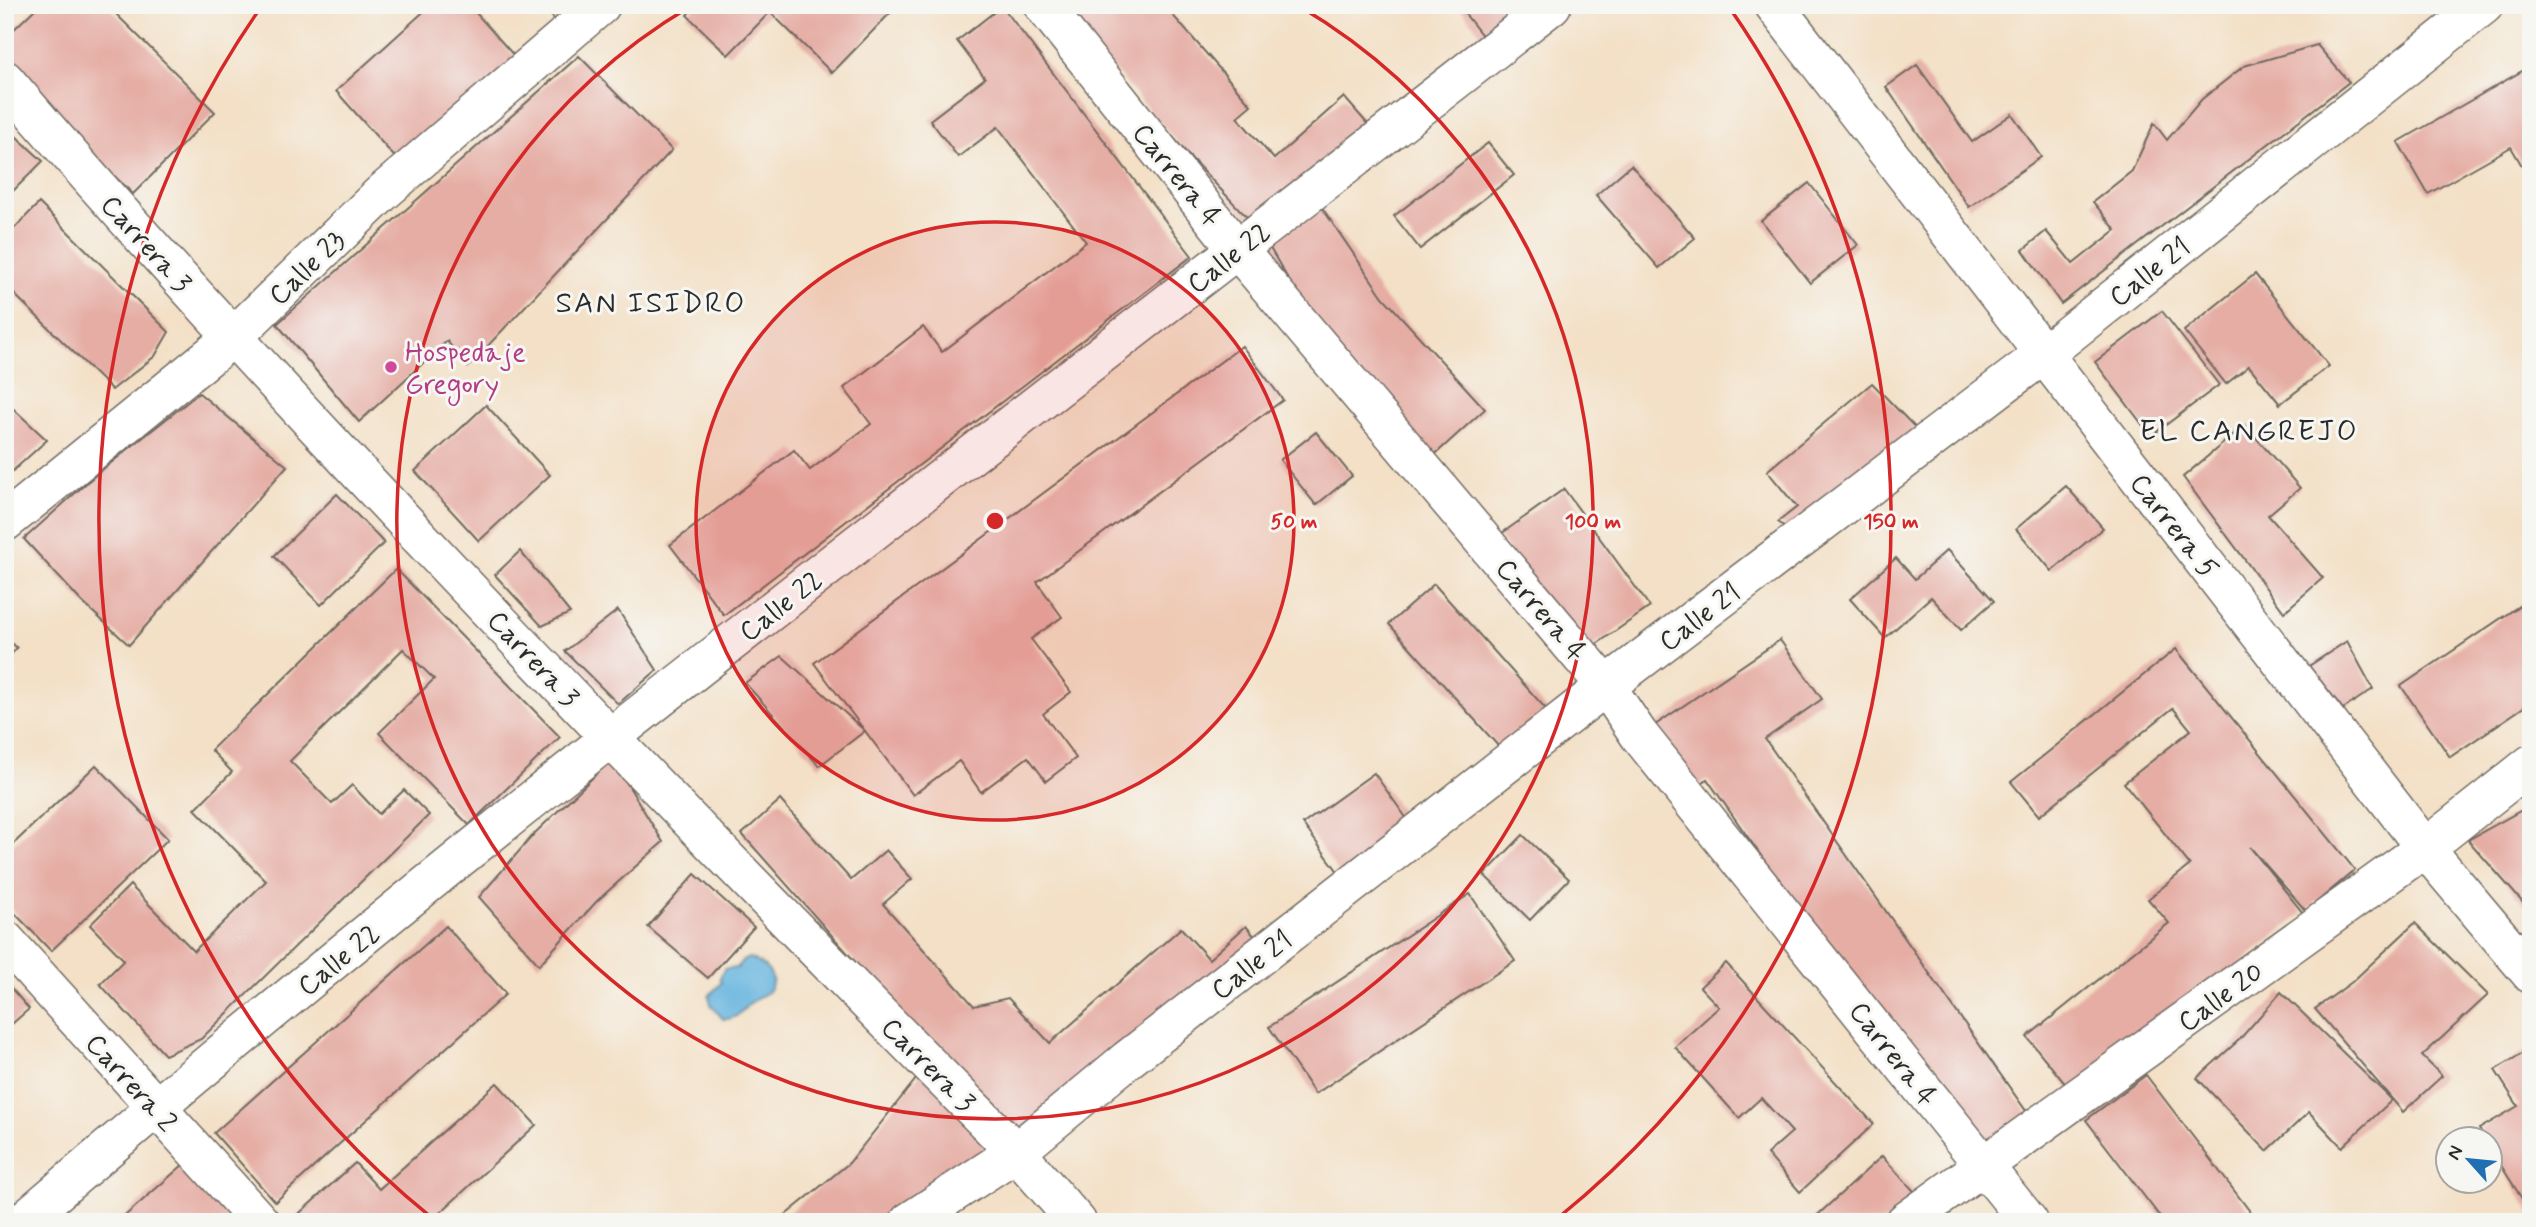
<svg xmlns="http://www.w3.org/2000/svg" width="2536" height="1227" viewBox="0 0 2536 1227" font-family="Mynerve,sans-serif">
<rect width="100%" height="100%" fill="#f6f6f2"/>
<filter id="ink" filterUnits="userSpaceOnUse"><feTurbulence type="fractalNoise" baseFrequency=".0143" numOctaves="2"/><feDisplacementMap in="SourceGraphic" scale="14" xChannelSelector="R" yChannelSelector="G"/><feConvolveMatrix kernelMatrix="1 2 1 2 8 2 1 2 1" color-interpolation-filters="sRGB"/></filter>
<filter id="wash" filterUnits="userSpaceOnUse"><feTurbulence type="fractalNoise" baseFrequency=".00686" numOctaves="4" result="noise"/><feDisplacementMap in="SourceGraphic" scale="28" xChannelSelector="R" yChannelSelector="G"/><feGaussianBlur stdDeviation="1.57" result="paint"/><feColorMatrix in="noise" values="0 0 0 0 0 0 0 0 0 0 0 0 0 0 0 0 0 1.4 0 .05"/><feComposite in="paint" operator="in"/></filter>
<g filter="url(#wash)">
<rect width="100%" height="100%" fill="#f3e0c6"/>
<path fill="#63b3de" stroke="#476f84" stroke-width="2" d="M 748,958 C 760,961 780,975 769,990 C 765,995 756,999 750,1003 C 740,1012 737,1020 723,1019 L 711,1005 L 709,996 L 721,983 L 720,978 L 724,969 L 737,968 L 742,961 Z"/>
<g id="blocks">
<g fill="#e5ada4">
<polygon points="39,5 107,5 215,112 133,194 70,133 5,52 5,38"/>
<polygon points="431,5 469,5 516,58 400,163 336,91"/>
<polygon points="542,5 585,5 561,27"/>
<polygon points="696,5 898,5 832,73 770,12 728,55 687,15"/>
<polygon points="1058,5 1164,5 1251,105 1237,117 1274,159 1344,97 1386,145 1312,193 1383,297 1485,409 1430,459 1327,346 1260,231 1191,158"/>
<polygon points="1458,5 1524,5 1484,38"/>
<polygon points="1002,6 1192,256 724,615 670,545 794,450 810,470 871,424 844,388 923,327 942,352 1086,242 998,127 958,157 930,120 985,78 957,41"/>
<polygon points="2317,45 2349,82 2061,304 2023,250 2046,231 2073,264 2116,230 2093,202 2132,171 2154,123 2167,140 2202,99 2244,66"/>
<polygon points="579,56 672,150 468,367 447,341 359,422 277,324"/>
<polygon points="1917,65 1972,142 2012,114 2041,157 1969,207 1886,87"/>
<polygon points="2531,66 2531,181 2511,147 2428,194 2398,142"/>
<polygon points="5,126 43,161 5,199"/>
<polygon points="1488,143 1514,175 1420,249 1394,216"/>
<polygon points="1631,165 1695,238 1659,268 1596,195"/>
<polygon points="1809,183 1858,245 1810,283 1761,221"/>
<polygon points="39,203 169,332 155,356 112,390 5,285 5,238"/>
<polygon points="2255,274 2329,366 2280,404 2249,366 2226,384 2184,331"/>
<polygon points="2162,311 2219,385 2151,436 2095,362"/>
<polygon points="1242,346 1283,400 1037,582 1062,617 1031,639 1071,692 1043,714 1076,758 1046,781 1028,757 981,792 959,761 913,795 865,731 819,766 745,683 782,656 865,731 814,663"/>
<polygon points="1872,383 1929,442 1802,538 1778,522 1797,507 1767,471"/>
<polygon points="199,393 287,466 129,645 81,601 24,539 92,478"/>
<polygon points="5,401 47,440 5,478"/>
<polygon points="486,405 550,475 479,541 415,471"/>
<polygon points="2245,425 2300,488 2268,515 2323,578 2284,612 2183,477"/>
<polygon points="1316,432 1352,476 1316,505 1280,460"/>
<polygon points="2066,486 2103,528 2052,571 2016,529"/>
<polygon points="1564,489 1650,607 1582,654 1498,536"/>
<polygon points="337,494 384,543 321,605 274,556"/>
<polygon points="1947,550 1994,601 1961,630 1931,597 1885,638 1850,599 1896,558 1915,579"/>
<polygon points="520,551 570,613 542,626 495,575"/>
<polygon points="396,569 560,737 469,825 379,733 434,679 403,649 290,761 332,804 352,785 379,814 404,790 429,815 201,1039 165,1055 100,984 124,960 90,925 130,885 194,951 266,881 195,809 232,772 211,750"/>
<polygon points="1434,584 1562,727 1517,767 1389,624"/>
<polygon points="2531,598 2531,702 2450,757 2401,686"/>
<polygon points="618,610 657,670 618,704 565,651"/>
<polygon points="5,637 17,648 5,661"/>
<polygon points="1780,640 1822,699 1765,739 2038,1128 1989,1157 1811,927 1707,779 1695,789 1645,732"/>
<polygon points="2347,641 2373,689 2343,709 2309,666"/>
<polygon points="2176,649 2355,870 2306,911 2250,847 2303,913 2075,1096 2027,1037 2169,923 2148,899 2190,865 2124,783 2191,730 2173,708 2039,816 2011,782"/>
<polygon points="612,759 663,842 597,901 539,965 479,897 535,833"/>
<polygon points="96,765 168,839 51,951 5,903 5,852"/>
<polygon points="1374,773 1420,837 1350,888 1303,824"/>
<polygon points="780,800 851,880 886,850 912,879 883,904 974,1006 1008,998 1050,1043 1181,928 1209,959 1246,926 1265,949 909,1222 777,1222 849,1163 928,1064 883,993 742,834"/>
<polygon points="2531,805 2531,912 2468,840"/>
<polygon points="1523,835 1569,879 1530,920 1484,875"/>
<polygon points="695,874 754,927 708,978 648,927"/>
<polygon points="1470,894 1515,961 1315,1094 1269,1027"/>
<polygon points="2415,923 2488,995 2422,1056 2442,1076 2403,1112 2315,1009 2352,982"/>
<polygon points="446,926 506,994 275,1202 214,1133"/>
<polygon points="1726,963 1874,1124 1800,1192 1767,1154 1792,1132 1761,1098 1739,1118 1675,1047 1719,1007 1700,987"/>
<polygon points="5,981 29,1009 5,1030"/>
<polygon points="2281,992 2392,1100 2342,1147 2309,1112 2267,1151 2197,1078 2240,1039"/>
<polygon points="2531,1048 2531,1213 2490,1148 2490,1140 2485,1139 2479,1129 2518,1106 2495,1070"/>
<polygon points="2146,1075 2258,1222 2164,1222 2086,1120"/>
<polygon points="497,1083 536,1125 430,1222 292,1220 355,1163 379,1189"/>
<polygon points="1882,1156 1922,1200 1898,1222 1810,1222"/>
<polygon points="184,1164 235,1222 118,1222"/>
</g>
</g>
</g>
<g filter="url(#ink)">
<use href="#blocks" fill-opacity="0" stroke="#716a61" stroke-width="2"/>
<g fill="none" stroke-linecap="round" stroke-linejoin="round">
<defs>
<g id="minor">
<polyline points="1043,5 1238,250 1606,686 1639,735 2029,1222"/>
<polyline points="1774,5 2425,848 2531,974"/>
<path d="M 5,80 C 146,245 294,404 443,562 C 631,761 822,958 1016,1152 L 1077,1222"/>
<polyline points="5,522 232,338 382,193 601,5"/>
<polyline points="5,940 260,1222"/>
<path d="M 22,1222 C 516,796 1039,406 1552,5"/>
<polyline points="909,1222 1016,1152 1127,1060 1606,686 2044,354 2484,5"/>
<polyline points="1905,1222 2425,848 2531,764"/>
</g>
</defs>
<use href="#minor" stroke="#716a61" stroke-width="41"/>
<use href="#minor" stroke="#fff" stroke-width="38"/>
</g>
</g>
<circle cx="995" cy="521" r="299" fill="#d62828" fill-opacity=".12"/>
<g fill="none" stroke="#d62828" stroke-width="3.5">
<circle cx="995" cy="521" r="299"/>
<path d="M1299 6A598 598 0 1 1 691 6"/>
<path d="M431 1217A896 896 0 0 1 261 7M1729 7A896 896 0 0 1 1559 1217"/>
</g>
<circle fill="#d1479c" stroke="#f6f6f2" stroke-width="2.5" cx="391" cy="367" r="7"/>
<g text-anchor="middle" stroke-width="6" stroke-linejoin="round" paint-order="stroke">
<g font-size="28" fill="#2b2b2b" stroke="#f6f6f2">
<text transform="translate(1178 174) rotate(51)" y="10">Carrera 4</text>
<text transform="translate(147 243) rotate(48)" y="10">Carrera 3</text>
<text transform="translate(1228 257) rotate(-38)" y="10">Calle 22</text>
<text transform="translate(306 267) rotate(-44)" y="10">Calle 23</text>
<text transform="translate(2149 271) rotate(-38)" y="10">Calle 21</text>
<text transform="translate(2175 525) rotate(52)" y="10">Carrera 5</text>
<text transform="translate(780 605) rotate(-38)" y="10">Calle 22</text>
<text transform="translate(1542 609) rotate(50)" y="10">Carrera 4</text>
<text transform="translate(1699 616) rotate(-37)" y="10">Calle 21</text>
<text transform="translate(534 658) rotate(47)" y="10">Carrera 3</text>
<text transform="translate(338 959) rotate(-39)" y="10">Calle 22</text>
<text transform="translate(1251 964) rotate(-38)" y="10">Calle 21</text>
<text transform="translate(2220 996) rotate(-36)" y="10">Calle 20</text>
<text transform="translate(1894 1053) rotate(52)" y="10">Carrera 4</text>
<text transform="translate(929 1064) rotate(45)" y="10">Carrera 3</text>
<text transform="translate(132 1082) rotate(48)" y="10">Carrera 2</text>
</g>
<g font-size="28" fill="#b23c85" stroke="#f6f6f2" text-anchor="start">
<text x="405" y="361">Hospedaje<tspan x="405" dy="32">Gregory</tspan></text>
</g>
<g font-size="30" letter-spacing="2" fill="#2b2b2b" stroke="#f6f6f2">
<text x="651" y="312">SAN ISIDRO</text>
<text x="2249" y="440">EL CANGREJO</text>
</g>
</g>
<circle cx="995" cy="521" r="10" fill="#d62828" stroke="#f6f6f2" stroke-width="3.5"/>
<g font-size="21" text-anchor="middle" font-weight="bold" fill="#d62828" stroke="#f6f6f2" stroke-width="6" stroke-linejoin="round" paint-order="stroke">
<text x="1294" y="528">50 m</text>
<text x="1593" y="528">100 m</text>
<text x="1891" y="528">150 m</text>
</g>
<rect width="2536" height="1227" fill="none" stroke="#f6f6f2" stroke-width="28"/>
<g transform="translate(2469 1160) rotate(297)"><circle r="33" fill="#f6f6f2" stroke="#a5a5a2" stroke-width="2"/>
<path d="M0-5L12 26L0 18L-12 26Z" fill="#1f6fb2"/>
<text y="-10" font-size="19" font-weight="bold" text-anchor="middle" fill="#2b2b2b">N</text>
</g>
</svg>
